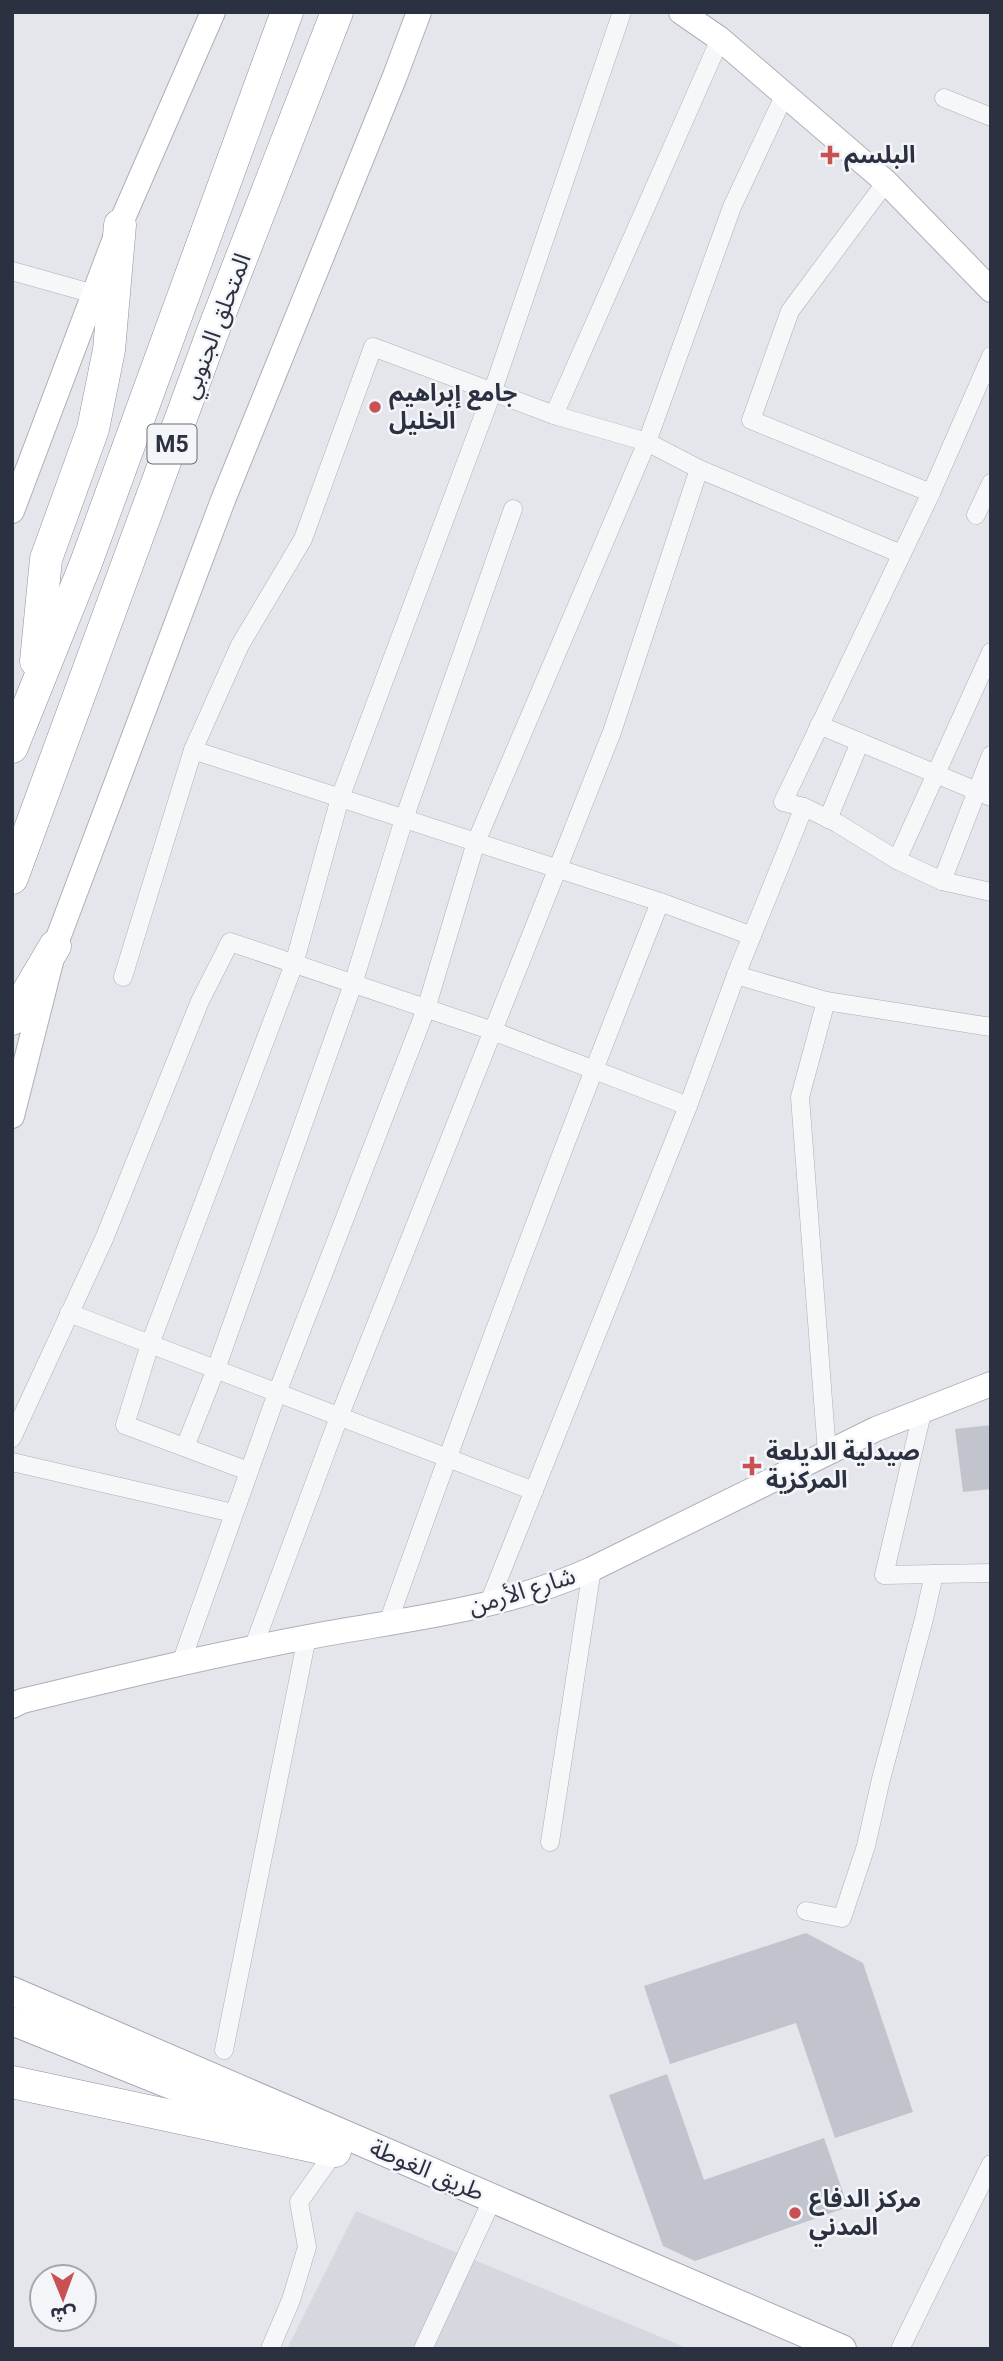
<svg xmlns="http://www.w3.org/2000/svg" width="1003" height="2361" viewBox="0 0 1003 2361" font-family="Roboto,'Noto Sans Arabic',sans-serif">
<rect width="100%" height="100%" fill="#e4e6eb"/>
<polygon fill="#d6d8e0" points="356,2211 675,2343 688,2349 287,2349"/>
<g fill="#c1c4cd">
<polygon points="991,1425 991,1489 963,1492 955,1429"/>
<polygon points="806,1933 863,1963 913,2112 835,2138 796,2023 670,2064 644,1986"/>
<polygon points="667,2074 704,2180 824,2138 848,2207 695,2261 663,2246 609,2095"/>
</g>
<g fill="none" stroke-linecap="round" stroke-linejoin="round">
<defs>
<g id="street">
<polyline points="944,98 991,117"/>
<polyline points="886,182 790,311 751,420 931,493"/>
<polyline points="12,271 94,294"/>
<polyline points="991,356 931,493 783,802 804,807 837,823 897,860 942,881 991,892"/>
<polyline points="554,415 720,39"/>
<polyline points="976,515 991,483"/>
<polyline points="819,725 991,797"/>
<polyline points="193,750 660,902 752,936"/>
<polyline points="828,819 860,742"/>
<polyline points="897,860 991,652"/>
<polyline points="942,881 991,755"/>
<polyline points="736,975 826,1001 991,1027"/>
<polyline points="123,977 193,750 240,645 303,539 373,347 554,415 647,442 699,469 901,554"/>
<polyline points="826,1001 800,1097 827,1453"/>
<polyline points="69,1313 534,1491"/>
<polyline points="923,1409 884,1575 991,1573"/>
<polyline points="12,1438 104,1239 200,1001 230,942 493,1031 688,1106"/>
<polyline points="185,1447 216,1369 353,984 404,819 513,509"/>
<polyline points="12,1462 233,1513"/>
<polyline points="248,1471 125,1425 150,1344 294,964 340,798 492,393 622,12"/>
<polyline points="488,1605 688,1106 736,975 804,807"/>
<path d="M 388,1623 C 474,1381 565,1141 660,902"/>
<polyline points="253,1648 339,1417 612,732 699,469"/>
<polyline points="181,1663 277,1393 426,1009 476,842 647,442 732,207 785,94"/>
<polyline points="550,1842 592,1569"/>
<polyline points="806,1911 842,1918 866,1846 881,1779 924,1619 934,1574"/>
<polyline points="224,2050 307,1637"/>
<polyline points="270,2349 291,2300 307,2247 299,2202 335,2151"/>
<polyline points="423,2349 487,2211"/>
<polyline points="900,2349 991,2164"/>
</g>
<g id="secondary">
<polyline points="681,12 720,39 886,182 991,290"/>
<polyline points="12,511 120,225 213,12"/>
<polyline points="12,1116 55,946 223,500 395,76 419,12"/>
<path d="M 12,1706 L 22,1701 C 117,1678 212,1655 308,1637 C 404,1619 502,1610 592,1569 L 876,1429 L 991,1384"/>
</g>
<g id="primary">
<polyline points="12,1991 842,2349"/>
<polyline points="12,2021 286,2131"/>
</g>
<g id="highway">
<polyline points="36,661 46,559 93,429 109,350 120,225"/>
<polyline points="12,747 86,563 287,12"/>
<polyline points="12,878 213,331 337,12"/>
<polyline points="12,1019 55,946"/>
<polyline points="12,2082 335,2151"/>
</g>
</defs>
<use href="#street" stroke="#adb0b8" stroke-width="19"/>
<use href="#secondary" stroke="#adb0b8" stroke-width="26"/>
<use href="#primary" stroke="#a4a8b6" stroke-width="30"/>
<use href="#highway" stroke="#8c91a1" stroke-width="33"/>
<use href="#street" stroke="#f6f7f9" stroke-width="18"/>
<use href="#secondary" stroke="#fff" stroke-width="24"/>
<use href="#primary" stroke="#fff" stroke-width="28"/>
<use href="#highway" stroke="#fff" stroke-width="32"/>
</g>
<g fill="#c85153" stroke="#f3f5f8" stroke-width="2.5">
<path d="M826.5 144.5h7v7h7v7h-7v7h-7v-7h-7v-7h7z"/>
<circle cx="375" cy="407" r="7"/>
<path d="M748.5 1455.5h7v7h7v7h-7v7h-7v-7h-7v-7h7z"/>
<circle cx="795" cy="2213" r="7"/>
</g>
<g text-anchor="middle" stroke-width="5" stroke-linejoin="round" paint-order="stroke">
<rect fill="#f3f5f8" stroke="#686c79" stroke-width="2" x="147.5" y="424.5" width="49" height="39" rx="5"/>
<g font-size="23" font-weight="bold" fill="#2c3142">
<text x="172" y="452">M5</text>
</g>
<g font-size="24" font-weight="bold" fill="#2c3142" stroke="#f3f5f8" text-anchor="start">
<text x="844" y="163">البلسم</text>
<text x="389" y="401">جامع إبراهيم<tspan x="389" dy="28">الخليل</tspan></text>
<text x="766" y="1460">صيدلية الديلعة<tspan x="766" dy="28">المركزية</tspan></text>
<text x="809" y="2207">مركز الدفاع<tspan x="809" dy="28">المدني</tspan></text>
</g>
<g font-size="24" fill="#2c3142" stroke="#f3f5f8">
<text transform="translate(216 326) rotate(-69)" y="8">المتحلق الجنوبي</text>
<text transform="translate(522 1591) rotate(-17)" y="8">شارع الأرمن</text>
<text transform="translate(427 2170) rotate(23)" y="8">طريق الغوطة</text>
</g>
</g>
<rect width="1003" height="2361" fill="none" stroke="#2c3142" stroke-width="28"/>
<g transform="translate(63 2298) rotate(179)"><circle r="33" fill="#f3f5f8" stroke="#a3a7af" stroke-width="2"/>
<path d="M0-5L12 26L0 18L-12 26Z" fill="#c85153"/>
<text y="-10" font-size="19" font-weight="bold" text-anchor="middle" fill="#2c3142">ش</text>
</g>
</svg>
